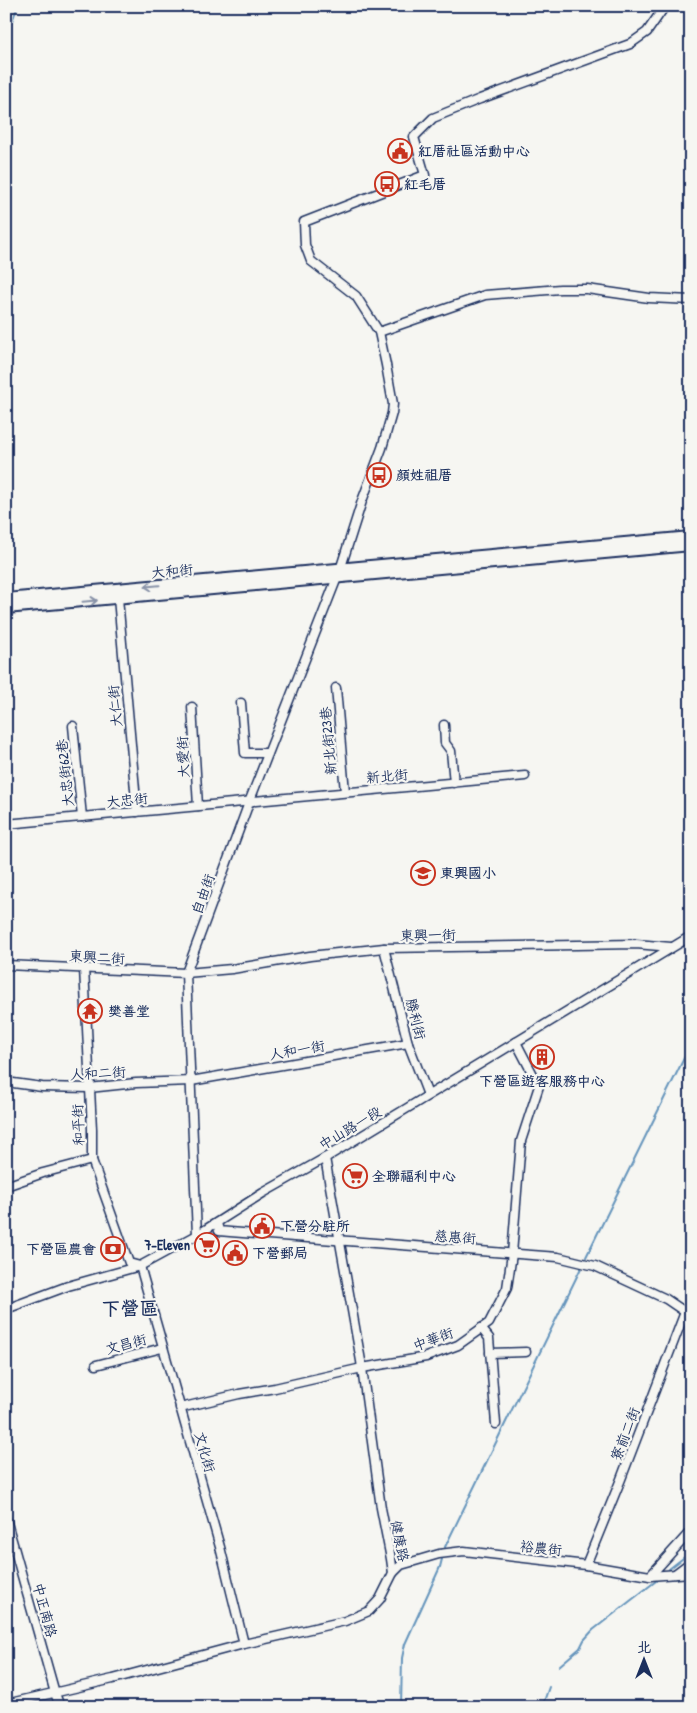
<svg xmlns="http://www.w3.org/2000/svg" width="697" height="1713" viewBox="0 0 697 1713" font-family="'Patrick Hand','LXGW WenKai TC',sans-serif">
<rect width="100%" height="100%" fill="#f6f6f2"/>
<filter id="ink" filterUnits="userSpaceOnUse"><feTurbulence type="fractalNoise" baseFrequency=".02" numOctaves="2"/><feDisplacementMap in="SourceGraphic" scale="10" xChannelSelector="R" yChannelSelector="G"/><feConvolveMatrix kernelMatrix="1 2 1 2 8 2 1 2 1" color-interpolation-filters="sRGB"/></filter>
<g filter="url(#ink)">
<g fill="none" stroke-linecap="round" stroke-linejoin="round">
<g stroke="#6695bc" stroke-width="2">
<polyline points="6,36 18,6"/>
<polyline points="586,1257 691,1044"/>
<polyline points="445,1547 581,1268"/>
<polyline points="669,1569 691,1552"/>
<polyline points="559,1666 580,1648 584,1640 593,1630 656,1581"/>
<polyline points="401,1707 402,1658 405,1644 440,1567 442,1559"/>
<polyline points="542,1707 549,1687"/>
</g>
<defs>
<g id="minor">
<polyline points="379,332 485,295 560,289 587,289 649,298 691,300"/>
<polyline points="118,598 137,812"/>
<polyline points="336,688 345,792"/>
<polyline points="241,703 245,753 268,753"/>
<polyline points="192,707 198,806"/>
<polyline points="444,725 445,743 451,751 454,783"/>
<polyline points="73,726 82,817"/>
<polyline points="6,824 525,776"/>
<polyline points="384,948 408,1043 428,1095"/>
<polyline points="6,965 186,973 232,969 310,956 384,948 636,944 671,947"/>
<polyline points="84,968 92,1129 92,1160 129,1263 140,1266"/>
<polyline points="6,1082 42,1087 89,1088 136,1083 191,1081 408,1043"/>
<polyline points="6,1186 43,1173 92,1160"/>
<polyline points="217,1223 219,1231 230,1232 558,1257 595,1266 666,1299 691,1316"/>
<polyline points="197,1235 186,973 250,800 340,570 362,501 382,448 392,413 393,404 386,365 379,332 356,296 311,261 305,245 304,222 425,175 414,137 433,118 480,99 630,44 647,32 665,6"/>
<polyline points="140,1266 220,1547 244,1644"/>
<polyline points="6,1309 68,1286 140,1266 197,1235 263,1193 325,1158 691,936"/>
<polyline points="481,1328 489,1338 496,1424"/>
<polyline points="490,1353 526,1352"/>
<polyline points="96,1365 162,1348"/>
<polyline points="180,1408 239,1394 275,1388 362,1368 426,1357 458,1345 489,1323 507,1288 512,1254 521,1141 539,1086 516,1042"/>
<polyline points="6,1519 55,1693 60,1707"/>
<polyline points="586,1565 621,1479 685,1312"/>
<polyline points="393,1573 401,1565 422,1559 439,1554 464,1551 586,1565 650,1576 691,1573"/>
<polyline points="675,1574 691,1562"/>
<polyline points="650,1576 691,1531"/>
<polyline points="6,1704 113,1679 244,1644 345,1621 369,1611 380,1599 393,1573 391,1559 381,1508 361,1361 325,1158"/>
</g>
<g id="major">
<polyline points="6,599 691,537"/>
<polyline points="6,608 691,545"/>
</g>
</defs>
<use href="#minor" stroke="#1b2f5e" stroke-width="11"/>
<use href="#major" stroke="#1b2f5e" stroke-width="14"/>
<use href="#minor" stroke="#f6f6f2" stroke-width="8"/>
<use href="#major" stroke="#f6f6f2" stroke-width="10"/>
</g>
<defs><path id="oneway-shaft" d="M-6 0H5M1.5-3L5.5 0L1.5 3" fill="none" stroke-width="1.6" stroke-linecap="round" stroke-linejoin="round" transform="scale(1.25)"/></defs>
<g stroke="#8892a8">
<use href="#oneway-shaft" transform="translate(152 586) rotate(175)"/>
<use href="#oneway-shaft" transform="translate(90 601) rotate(-5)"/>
</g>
</g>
<defs>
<symbol id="civic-ring" viewBox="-11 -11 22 22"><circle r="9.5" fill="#f6f6f2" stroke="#c8321e" stroke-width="1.5"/><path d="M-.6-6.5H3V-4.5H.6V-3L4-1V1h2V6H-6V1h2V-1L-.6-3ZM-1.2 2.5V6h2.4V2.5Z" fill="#c8321e"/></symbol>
<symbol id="bus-ring" viewBox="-11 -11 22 22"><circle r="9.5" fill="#f6f6f2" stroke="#c8321e" stroke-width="1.5"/><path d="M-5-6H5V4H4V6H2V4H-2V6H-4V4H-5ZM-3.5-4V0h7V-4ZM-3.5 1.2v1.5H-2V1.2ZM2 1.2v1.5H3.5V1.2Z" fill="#c8321e"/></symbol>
<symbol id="school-ring" viewBox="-11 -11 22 22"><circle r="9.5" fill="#f6f6f2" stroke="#c8321e" stroke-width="1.5"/><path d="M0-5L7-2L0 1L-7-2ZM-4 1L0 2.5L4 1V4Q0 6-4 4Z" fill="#c8321e"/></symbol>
<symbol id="temple-ring" viewBox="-11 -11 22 22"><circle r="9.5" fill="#f6f6f2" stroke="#c8321e" stroke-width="1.5"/><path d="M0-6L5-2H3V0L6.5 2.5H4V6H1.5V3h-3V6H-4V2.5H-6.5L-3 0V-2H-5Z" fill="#c8321e"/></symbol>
<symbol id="building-ring" viewBox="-11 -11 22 22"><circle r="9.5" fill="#f6f6f2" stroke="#c8321e" stroke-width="1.5"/><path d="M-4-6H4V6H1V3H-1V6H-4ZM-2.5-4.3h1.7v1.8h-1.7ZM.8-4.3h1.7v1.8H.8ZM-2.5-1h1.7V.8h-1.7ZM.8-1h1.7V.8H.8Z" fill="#c8321e"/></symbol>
<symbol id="supermarket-ring" viewBox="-11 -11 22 22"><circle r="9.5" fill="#f6f6f2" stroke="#c8321e" stroke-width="1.5"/><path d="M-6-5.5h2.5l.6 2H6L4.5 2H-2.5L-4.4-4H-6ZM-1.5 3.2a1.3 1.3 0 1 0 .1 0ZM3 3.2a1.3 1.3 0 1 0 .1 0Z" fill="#c8321e"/></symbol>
<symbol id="bank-ring" viewBox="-11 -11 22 22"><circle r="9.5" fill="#f6f6f2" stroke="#c8321e" stroke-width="1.5"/><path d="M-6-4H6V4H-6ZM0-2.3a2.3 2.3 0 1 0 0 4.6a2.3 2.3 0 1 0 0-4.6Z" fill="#c8321e"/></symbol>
</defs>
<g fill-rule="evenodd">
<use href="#civic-ring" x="386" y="137" width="28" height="28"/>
<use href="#bus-ring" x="373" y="170" width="28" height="28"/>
<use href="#bus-ring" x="365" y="461" width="28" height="28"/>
<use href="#school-ring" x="409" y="859" width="28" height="28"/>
<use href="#temple-ring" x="76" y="997" width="28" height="28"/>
<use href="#building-ring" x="528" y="1043" width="28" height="28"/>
<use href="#supermarket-ring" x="341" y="1162" width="28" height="28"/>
<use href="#civic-ring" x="248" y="1212" width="28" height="28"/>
<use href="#supermarket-ring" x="193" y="1231" width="28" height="28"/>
<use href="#bank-ring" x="99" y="1235" width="28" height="28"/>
<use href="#civic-ring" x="221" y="1239" width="28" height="28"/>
</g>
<g text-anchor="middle" stroke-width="4.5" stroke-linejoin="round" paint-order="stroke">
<g font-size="14" font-weight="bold" fill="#1b2f5e" stroke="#f6f6f2" text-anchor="start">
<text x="418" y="156">紅厝社區活動中心</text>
<text x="404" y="189">紅毛厝</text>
<text x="396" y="480">顏姓祖厝</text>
<text x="440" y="878">東興國小</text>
<text x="108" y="1016">樊善堂</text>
<text x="542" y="1086" text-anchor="middle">下營區遊客服務中心</text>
<text x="372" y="1181">全聯福利中心</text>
<text x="280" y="1231">下營分駐所</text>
<text x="190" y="1250" text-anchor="end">7-Eleven</text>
<text x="96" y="1254" text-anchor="end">下營區農會</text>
<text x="252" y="1258">下營郵局</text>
</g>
<g font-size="14" fill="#1b2f5e" stroke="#f6f6f2">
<text transform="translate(172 571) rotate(-5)" y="5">大和街</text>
<text transform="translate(115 706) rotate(-95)" y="5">大仁街</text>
<text transform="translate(328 741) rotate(-95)" y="5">新北街23巷</text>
<text transform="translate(183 757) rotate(-93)" y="5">大愛街</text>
<text transform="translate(65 773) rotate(-96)" y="5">大忠街62巷</text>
<text transform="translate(387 776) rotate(-5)" y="5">新北街</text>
<text transform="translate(127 800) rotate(-6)" y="5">大忠街</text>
<text transform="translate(203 894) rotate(-70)" y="5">自由街</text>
<text transform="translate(428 935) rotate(-1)" y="5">東興一街</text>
<text transform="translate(97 957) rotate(3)" y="5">東興二街</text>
<text transform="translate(416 1019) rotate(76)" y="5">勝利街</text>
<text transform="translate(297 1050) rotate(-10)" y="5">人和一街</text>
<text transform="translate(98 1073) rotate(-3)" y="5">人和二街</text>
<text transform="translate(78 1125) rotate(-92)" y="5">和平街</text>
<text transform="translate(350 1128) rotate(-31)" y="5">中山路一段</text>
<text transform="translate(455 1237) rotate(4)" y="5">慈惠街</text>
<text transform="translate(433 1339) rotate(-20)" y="5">中華街</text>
<text transform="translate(126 1344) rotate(-15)" y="5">文昌街</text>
<text transform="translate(625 1434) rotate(-69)" y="5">寮前二街</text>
<text transform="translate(205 1452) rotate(74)" y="5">文化街</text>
<text transform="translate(400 1541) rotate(79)" y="5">健康路</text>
<text transform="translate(541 1548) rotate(6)" y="5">裕農街</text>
<text transform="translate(45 1610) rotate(75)" y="5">中正南路</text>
</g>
<g font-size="19" font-weight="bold" fill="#1b2f5e" stroke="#f6f6f2">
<text x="130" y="1315">下營區</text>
</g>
</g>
<rect width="697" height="1713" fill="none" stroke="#f6f6f2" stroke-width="25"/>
<rect x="12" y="12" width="672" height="1688" fill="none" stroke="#1b2f5e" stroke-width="2" filter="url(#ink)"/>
<g transform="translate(644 1660)" stroke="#f6f6f2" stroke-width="4" paint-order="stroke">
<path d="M0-4L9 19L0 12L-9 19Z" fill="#1b2f5e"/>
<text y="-8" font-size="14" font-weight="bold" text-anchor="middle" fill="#1b2f5e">北</text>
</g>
</svg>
